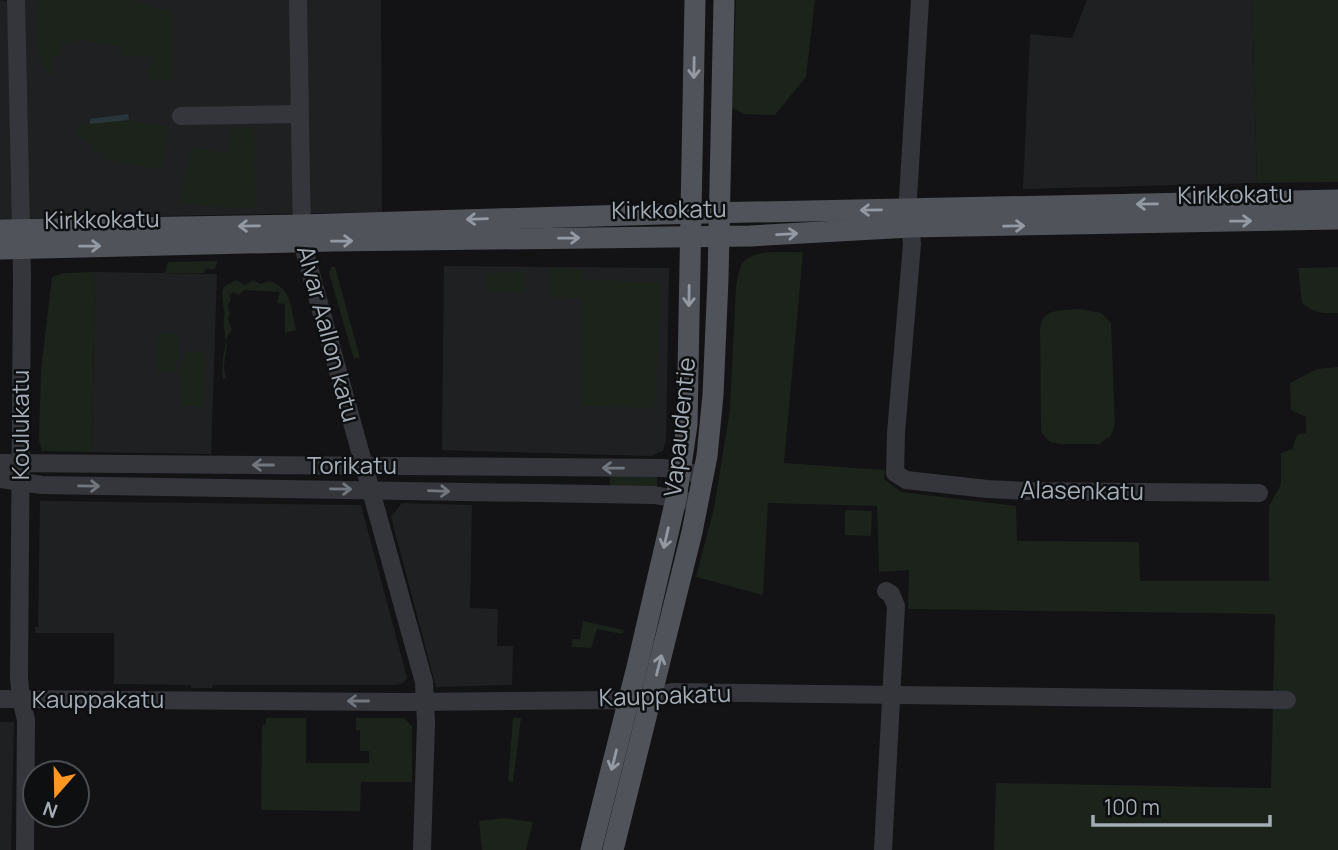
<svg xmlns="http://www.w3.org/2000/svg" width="1338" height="850" viewBox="0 0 1338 850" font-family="Manrope,sans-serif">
<rect width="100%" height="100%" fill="#131315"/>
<g fill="#1f2022">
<polygon points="0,0 24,5 25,0 381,0 382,212 0,219"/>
<polygon points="1087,0 1252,0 1257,183 1023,189 1030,34 1072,38"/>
<polygon points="444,266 669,268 666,440 663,451 651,456 442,450"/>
<polygon points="95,272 217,274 211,454 92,452"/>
<polygon points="40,501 361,505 407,678 403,683 395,685 213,685 212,688 191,688 191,685 114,684 114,633 35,633 35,627 38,627"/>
<polygon points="402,503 472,505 470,608 498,609 497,646 513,646 512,685 436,687 391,517"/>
<polygon points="0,722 14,722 11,850 0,850"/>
</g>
<g fill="#1b231b">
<path d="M 38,0 L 130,0 L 172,12 L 171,81 L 148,80 L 148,66 L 154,66 L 153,57 L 121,56 L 121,47 L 83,40 L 61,44 L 61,56 L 52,56 L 52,76 C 31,57 36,25 38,0 Z"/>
<polygon points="736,0 815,0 806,77 775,115 744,114 732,108"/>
<polygon points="1252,0 1338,0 1338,182 1257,183"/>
<polygon points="129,120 169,127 162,170 103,159 104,153 93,150 94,144 83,141 84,138 78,137 75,130 79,125"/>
<polygon points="232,127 254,129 256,208 211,207 179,202 192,147 227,154"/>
<path d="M 803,252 L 784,463 L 885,470 L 884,479 L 901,492 L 1016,506 L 1017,541 L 1139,542 L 1140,581 L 1269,581 L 1269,506 L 1281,484 L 1281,453 L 1292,449 L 1297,435 L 1306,433 L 1306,417 L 1291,410 L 1290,383 L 1317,369 L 1338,367 L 1338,850 L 994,850 L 996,783 L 1271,788 L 1275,614 L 908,609 L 909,570 L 879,572 L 877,506 L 768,503 L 763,595 L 696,577 L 714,508 L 730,409 L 736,287 C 738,278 738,267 745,260 C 758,249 787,253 803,252 Z"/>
<polygon points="218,261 215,269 206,269 204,273 165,273 168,262"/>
<polygon points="331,267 335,267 360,358 354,359 329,273"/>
<polygon points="550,267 583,270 583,279 661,283 655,408 582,406 582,298 550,297"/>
<path d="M 1338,267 L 1338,313 C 1323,314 1314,313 1302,303 L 1298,268 Z"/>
<polygon points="524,271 525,292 487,291 487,273"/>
<polygon points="95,272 92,452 42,451 39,440 41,370 52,277 64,273"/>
<path d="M 236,280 L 245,285 L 253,280 L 261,284 L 269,281 C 292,288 291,309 296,330 L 285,333 L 285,304 L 277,303 L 280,292 L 244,290 L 239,295 L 233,292 L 229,296 L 231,299 L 228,305 L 230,314 L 228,319 L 232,330 L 226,339 C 228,349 224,358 224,367 C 224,371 226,374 226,378 L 223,379 C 221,368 223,358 225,347 C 227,335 221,324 225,313 C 223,308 222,295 222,290 L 225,286 Z"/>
<path d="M 1081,309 L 1101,313 L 1111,323 L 1115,424 L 1111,436 L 1099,444 L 1061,444 L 1050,442 L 1041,432 L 1040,328 C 1043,307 1063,311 1081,309 Z"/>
<polygon points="158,333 179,334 177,372 156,371"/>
<polygon points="187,351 206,353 204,407 181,406 179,368"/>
<polygon points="610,475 657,475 657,488 610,485"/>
<polygon points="845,510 872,511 871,536 845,535"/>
<polygon points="583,621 623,630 624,630 622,634 597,629 591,648 571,647 573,639 580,639"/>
<polygon points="266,718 306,718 306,763 369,763 369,751 360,751 360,730 356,730 356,718 404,718 412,726 412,782 361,782 360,811 261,810 262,725 266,724"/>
<polygon points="513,718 521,718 513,782 508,781"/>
<polygon points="504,818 533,822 526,850 482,850 479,821"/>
</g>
<polygon fill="#28353a" points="128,114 129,120 90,124 90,119"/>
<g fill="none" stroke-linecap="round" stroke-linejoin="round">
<g stroke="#34363b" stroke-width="18">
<polyline points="16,0 22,275 19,678 21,699 26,720 25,850"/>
<polyline points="298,0 302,242 424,682 426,723 422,850"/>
<polyline points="920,0 908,198 912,244 896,433 895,473 906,480 987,489 1027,491 1259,493"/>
<polyline points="181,116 300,114"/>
<polyline points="0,463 664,468 704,475"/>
<polyline points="0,479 42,485 654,495 688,501"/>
<polyline points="0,699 405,702 614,700 628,703 672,692 1287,700"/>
<polyline points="883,850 896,606 891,594 886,591"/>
</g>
<g stroke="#50535a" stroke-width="21">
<polyline points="0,230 301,225 661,214 1338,200"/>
<polyline points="0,249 332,241 750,236 910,227 1338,219"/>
<polyline points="591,850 638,663 676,499 687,425 695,0"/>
<polyline points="613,850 692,532 707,456 713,395 718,279 724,0"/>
</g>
</g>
<defs><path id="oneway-shaft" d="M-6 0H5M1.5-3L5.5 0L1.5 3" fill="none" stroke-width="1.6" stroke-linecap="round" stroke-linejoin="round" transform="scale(1.75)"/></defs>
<g stroke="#939aa4">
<use href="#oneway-shaft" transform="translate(694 68) rotate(91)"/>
<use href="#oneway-shaft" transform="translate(1147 204) rotate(179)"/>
<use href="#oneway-shaft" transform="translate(871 210) rotate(179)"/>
<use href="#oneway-shaft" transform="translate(477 219) rotate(178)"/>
<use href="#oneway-shaft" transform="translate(1241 221) rotate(-1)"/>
<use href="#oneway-shaft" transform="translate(249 226) rotate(179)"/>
<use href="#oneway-shaft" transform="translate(1014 226) rotate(-1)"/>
<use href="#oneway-shaft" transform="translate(787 234) rotate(-3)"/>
<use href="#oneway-shaft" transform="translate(569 238) rotate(-1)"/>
<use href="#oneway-shaft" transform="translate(342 241) rotate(-1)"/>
<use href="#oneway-shaft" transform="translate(90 246) rotate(-1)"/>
<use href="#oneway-shaft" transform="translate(689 296) rotate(91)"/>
<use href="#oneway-shaft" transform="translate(666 538) rotate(103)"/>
<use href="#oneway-shaft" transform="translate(659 665) rotate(-76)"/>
<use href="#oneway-shaft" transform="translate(614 760) rotate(104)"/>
</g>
<g stroke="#72777f">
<use href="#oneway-shaft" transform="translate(263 465) rotate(-180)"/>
<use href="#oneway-shaft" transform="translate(613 468) rotate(-179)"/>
<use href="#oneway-shaft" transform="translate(89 486) rotate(1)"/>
<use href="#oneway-shaft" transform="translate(341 489) rotate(1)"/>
<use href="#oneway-shaft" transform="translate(439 491) rotate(2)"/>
<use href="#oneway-shaft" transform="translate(358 701) rotate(-180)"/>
</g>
<g text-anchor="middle" stroke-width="5" stroke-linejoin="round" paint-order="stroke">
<g font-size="24" fill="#a4acb7" stroke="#0e0f10">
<text transform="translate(1235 195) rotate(-1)" y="8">Kirkkokatu</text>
<text transform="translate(669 210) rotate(-1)" y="8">Kirkkokatu</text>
<text transform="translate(102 220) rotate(-1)" y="8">Kirkkokatu</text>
<text transform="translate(328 334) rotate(75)" y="8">Alvar Aallon katu</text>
<text transform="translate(21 425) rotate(-90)" y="8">Koulukatu</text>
<text transform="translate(680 427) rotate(-84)" y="8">Vapaudentie</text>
<text x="352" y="474">Torikatu</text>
<text transform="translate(1082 491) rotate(1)" y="8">Alasenkatu</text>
<text transform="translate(665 696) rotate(-2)" y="8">Kauppakatu</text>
<text x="98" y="708">Kauppakatu</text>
</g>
</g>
<g transform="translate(56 794) rotate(200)"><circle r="33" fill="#0e0f10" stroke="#4a4e53" stroke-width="2"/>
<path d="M0-5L12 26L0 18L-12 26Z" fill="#ff9621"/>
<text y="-10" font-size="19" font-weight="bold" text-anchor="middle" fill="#a4acb7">N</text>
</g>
<path d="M1093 815v10h177v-10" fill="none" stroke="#a4acb7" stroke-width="3.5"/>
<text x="1104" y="815" font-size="21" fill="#a4acb7" stroke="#0e0f10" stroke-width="5" paint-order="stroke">100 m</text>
</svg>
